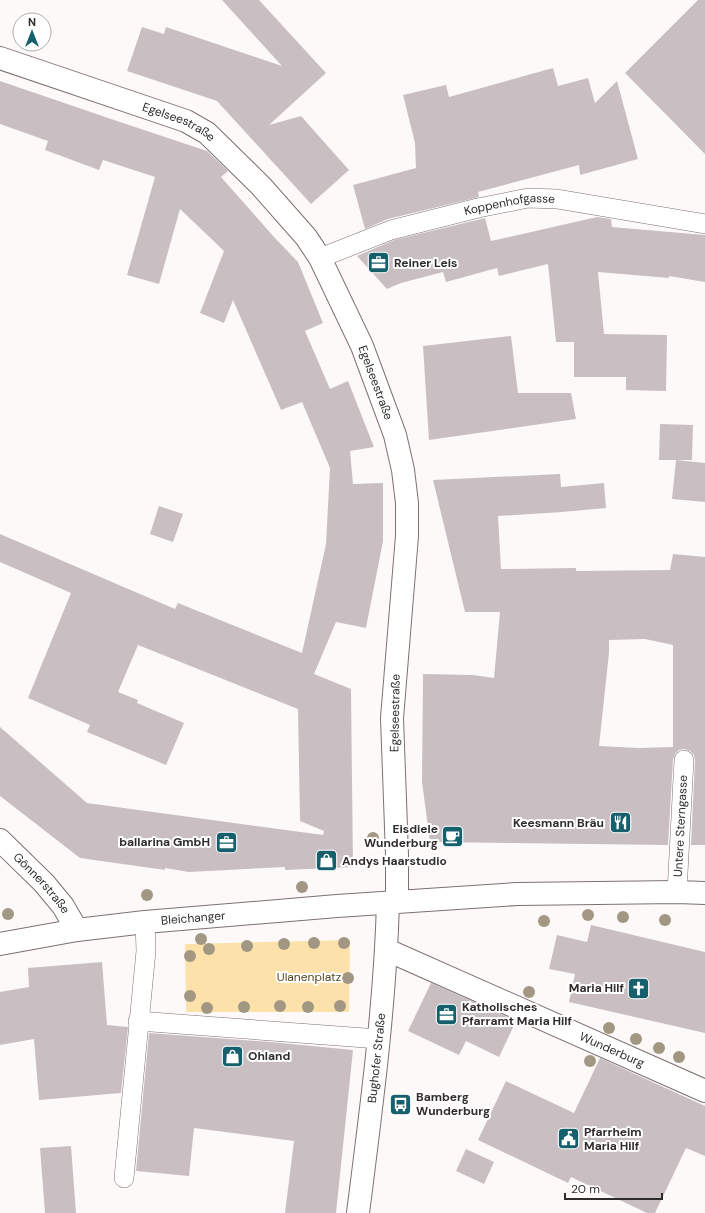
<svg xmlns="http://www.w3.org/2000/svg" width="705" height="1213" viewBox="0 0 705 1213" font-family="'DM Sans',sans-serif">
<rect width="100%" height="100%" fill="#fef9f9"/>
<polygon fill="#fce2aa" points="350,940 349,1012 186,1012 185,944"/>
<g fill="#c9bfc3" fill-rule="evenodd">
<polygon points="222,0 259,0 326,73 269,125 301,116 349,170 311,204 217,101 127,71 142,27 164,34 166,27 282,66"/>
<polygon points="698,0 705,0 705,154 625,73"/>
<polygon points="553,68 558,86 588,78 595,103 617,81 638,159 580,175 579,165 478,192 479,197 388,219 365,229 353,185 416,168 415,143 403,95 446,85 449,97"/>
<polygon points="0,81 117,121 207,151 228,171 221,177 274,237 298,262 323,323 305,331 330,389 348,381 374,447 350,451 353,484 383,483 383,541 366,628 336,622 314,674 351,689 353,867 285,870 285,867 189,872 165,868 165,870 80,858 0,796 0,727 87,803 323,835 324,831 300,821 298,709 138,645 118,692 138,700 137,703 184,723 166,765 87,732 90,725 28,698 71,593 0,562 0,534 175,609 178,603 302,653 326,544 330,468 302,402 281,410 233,300 224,323 200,313 224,251 180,209 159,284 127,275 155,177 103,160 99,170 45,150 48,141 0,124"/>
<polygon points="597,217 611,219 612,227 705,235 705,282 669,276 669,278 598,272 604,334 667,335 666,391 626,390 626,377 574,377 574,342 556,342 548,264 499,276 497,268 446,282 443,272 401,283 387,289 357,256 394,240 485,218 491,241"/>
<polygon points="511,336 518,393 571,393 576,419 429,440 423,346"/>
<polygon points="660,424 693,425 692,460 659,460"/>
<polygon points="676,460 705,463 705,502 672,499"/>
<path d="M 560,474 L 561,487 L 604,483 L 606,508 L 562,512 L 498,516 L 501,569 L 576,568 L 576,571 L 670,570 L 673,554 L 705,557 L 705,845 L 691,845 L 695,761 L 694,755 L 690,751 L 684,749 L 679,750 L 675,754 L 673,759 L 668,845 L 430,842 L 422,782 L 423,674 L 473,675 L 494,678 L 500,612 L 465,612 L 433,480 ZM 645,639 L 673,645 L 673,747 L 639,748 L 599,746 L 609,653 L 609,640 Z"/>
<polygon points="159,506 183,514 173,542 150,534"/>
<polygon points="591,925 705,952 705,1033 569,1002 575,974 549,969 557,935 587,942"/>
<polygon points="102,962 107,1025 128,1027 121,1093 39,1100 34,1039 0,1045 0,992 29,987 28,968"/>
<polygon points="431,983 516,1021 499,1057 466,1041 459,1055 408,1031"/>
<polygon points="149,1033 271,1042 353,1050 336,1213 285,1213 294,1141 194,1128 189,1176 136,1171"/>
<polygon points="600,1058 705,1106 705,1156 686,1148 655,1213 647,1213 571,1177 568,1183 478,1140 506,1081 574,1113"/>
<polygon points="71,1146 76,1213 45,1213 40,1148"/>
<polygon points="466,1149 494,1162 484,1184 456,1171"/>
</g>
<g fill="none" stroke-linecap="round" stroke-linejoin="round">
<defs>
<g id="service">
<path id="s1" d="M 320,258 L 391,230 L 478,208 L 528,198 L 557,199 L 705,224"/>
<path id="s2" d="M 677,892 L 684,760"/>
<polyline points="138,1021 379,1039"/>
<polyline points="124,1178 146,951 145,922"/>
</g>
<g id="pedestrian">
<path id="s3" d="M 387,950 L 705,1091"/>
</g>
<g id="minor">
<path id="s4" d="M 0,58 L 186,121 L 207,133 L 261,186 L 306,237 L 320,258 L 362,346 L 395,435 L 403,470 L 407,503 L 407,536 L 392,718 L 397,855 L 397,902"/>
<path id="s5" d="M 0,840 L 44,883 L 63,906 L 77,930"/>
<path id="s6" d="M 0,944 L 77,930 L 145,922 L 337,906 L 517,894 L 677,892 L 705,893"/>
<path id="s7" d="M 358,1213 C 371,1110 385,1007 388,903"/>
</g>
</defs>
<use href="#service" stroke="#7c7171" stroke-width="20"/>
<use href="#pedestrian" stroke="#7c7171" stroke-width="24"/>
<use href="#minor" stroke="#7c7171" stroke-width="24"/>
<use href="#service" stroke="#fff" stroke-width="19"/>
<use href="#pedestrian" stroke="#fff" stroke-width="22"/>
<use href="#minor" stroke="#fff" stroke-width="22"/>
</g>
<g fill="#a29783">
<circle cx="373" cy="838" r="6"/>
<circle cx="302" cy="887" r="6"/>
<circle cx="147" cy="895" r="6"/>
<circle cx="8" cy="914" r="6"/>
<circle cx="588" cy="915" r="6"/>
<circle cx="623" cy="917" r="6"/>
<circle cx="665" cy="920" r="6"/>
<circle cx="544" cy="921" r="6"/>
<circle cx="201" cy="939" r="6"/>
<circle cx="314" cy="943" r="6"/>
<circle cx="344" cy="943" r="6"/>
<circle cx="284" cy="944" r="6"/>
<circle cx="247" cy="946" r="6"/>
<circle cx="209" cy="949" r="6"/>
<circle cx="190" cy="956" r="6"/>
<circle cx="348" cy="978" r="6"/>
<circle cx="529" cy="992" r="6"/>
<circle cx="190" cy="996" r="6"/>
<circle cx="280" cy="1006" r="6"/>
<circle cx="340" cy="1006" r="6"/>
<circle cx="244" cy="1007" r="6"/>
<circle cx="308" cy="1007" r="6"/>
<circle cx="207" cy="1008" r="6"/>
<circle cx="609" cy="1028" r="6"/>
<circle cx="636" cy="1039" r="6"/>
<circle cx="659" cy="1048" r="6"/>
<circle cx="679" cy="1057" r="6"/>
<circle cx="590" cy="1061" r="6"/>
</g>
<defs>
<symbol id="office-square" viewBox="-11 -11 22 22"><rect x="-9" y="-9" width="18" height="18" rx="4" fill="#16606e" stroke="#fff"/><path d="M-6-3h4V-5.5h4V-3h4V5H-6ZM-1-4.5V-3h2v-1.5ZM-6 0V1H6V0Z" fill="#fff"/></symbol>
<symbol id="restaurant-square" viewBox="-11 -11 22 22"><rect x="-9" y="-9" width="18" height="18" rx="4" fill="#16606e" stroke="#fff"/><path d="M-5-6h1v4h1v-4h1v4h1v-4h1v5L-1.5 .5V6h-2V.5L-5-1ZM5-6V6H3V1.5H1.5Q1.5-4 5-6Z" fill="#fff"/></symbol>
<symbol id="cafe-square" viewBox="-11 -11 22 22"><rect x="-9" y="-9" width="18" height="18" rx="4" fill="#16606e" stroke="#fff"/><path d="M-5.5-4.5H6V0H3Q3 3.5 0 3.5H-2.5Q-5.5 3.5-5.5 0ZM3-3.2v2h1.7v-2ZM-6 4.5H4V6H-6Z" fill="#fff"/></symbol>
<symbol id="shop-square" viewBox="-11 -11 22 22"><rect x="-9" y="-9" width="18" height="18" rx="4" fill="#16606e" stroke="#fff"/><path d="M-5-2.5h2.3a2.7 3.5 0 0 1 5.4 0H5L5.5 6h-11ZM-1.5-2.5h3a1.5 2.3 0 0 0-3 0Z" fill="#fff"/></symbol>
<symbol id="church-square" viewBox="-11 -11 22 22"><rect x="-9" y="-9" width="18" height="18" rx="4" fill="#16606e" stroke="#fff"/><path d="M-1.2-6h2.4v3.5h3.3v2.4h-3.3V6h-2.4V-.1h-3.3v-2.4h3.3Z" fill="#fff"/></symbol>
<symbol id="bus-square" viewBox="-11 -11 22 22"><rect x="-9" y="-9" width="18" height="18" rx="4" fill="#16606e" stroke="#fff"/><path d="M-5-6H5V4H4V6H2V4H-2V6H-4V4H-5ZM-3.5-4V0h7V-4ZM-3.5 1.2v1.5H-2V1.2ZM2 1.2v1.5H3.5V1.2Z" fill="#fff"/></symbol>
<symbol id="civic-square" viewBox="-11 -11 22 22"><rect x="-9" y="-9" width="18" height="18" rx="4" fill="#16606e" stroke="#fff"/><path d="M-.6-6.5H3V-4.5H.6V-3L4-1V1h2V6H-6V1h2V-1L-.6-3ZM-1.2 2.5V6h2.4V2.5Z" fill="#fff"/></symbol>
</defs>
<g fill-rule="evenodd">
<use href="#office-square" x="366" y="250" width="25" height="25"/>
<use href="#restaurant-square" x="608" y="810" width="25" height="25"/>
<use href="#cafe-square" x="440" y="824" width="25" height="25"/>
<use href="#office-square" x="214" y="830" width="25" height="25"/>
<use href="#shop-square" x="314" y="848" width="25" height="25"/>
<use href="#church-square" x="626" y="976" width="25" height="25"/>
<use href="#office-square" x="434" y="1002" width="25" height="25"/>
<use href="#shop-square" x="220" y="1044" width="25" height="25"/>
<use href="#bus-square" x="388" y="1092" width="25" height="25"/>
<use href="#civic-square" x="556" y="1126" width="25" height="25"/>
</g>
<g text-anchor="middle" stroke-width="4" stroke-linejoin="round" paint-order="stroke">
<g font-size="12" fill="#302c2c" stroke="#fff">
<text dy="4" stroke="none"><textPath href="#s4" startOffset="190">Egelseestraße</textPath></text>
<text dy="4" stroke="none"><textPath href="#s1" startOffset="198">Koppenhofgasse</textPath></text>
<text dy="4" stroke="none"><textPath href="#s4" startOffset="526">Egelseestraße</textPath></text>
<text transform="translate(395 713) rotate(-89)" y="4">Egelseestraße</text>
<text dy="4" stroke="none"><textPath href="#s2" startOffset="66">Untere Sterngasse</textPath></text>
<text dy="4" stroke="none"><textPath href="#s5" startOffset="60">Gönnerstraße</textPath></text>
<text dy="4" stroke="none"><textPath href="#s6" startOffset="195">Bleichanger</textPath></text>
<text dy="4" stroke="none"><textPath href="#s3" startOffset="246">Wunderburg</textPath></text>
<text dy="4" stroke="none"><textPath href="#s7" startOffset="156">Bughofer Straße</textPath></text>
</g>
<g font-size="12" font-weight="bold" fill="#302c2c" stroke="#fff" text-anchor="start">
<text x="394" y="267">Reiner Leis</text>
<text x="604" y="827" text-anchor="end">Keesmann Bräu</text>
<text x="438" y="833" text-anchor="end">Eisdiele<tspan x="438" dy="14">Wunderburg</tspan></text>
<text x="210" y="846" text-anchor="end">ballarina GmbH</text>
<text x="342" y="865">Andys Haarstudio</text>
<text x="624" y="992" text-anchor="end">Maria Hilf</text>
<text x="462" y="1011">Katholisches<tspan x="462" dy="14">Pfarramt Maria Hilf</tspan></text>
<text x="248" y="1060">Ohland</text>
<text x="416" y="1101">Bamberg<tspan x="416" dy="14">Wunderburg</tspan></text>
<text x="584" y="1136">Pfarrheim<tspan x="584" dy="14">Maria Hilf</tspan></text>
</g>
<g font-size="12" fill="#564622" stroke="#fff">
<text x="309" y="981">Ulanenplatz</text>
</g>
</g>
<g transform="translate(32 32)"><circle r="19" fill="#ffffff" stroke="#acabab"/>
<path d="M0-3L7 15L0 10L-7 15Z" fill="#16606e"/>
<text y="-6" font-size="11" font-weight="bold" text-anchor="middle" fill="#302c2c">N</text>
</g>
<path d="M565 1193v6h97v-6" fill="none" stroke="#302c2c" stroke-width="2"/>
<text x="571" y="1193" font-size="12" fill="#302c2c" stroke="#ffffff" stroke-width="3" paint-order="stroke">20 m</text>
</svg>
